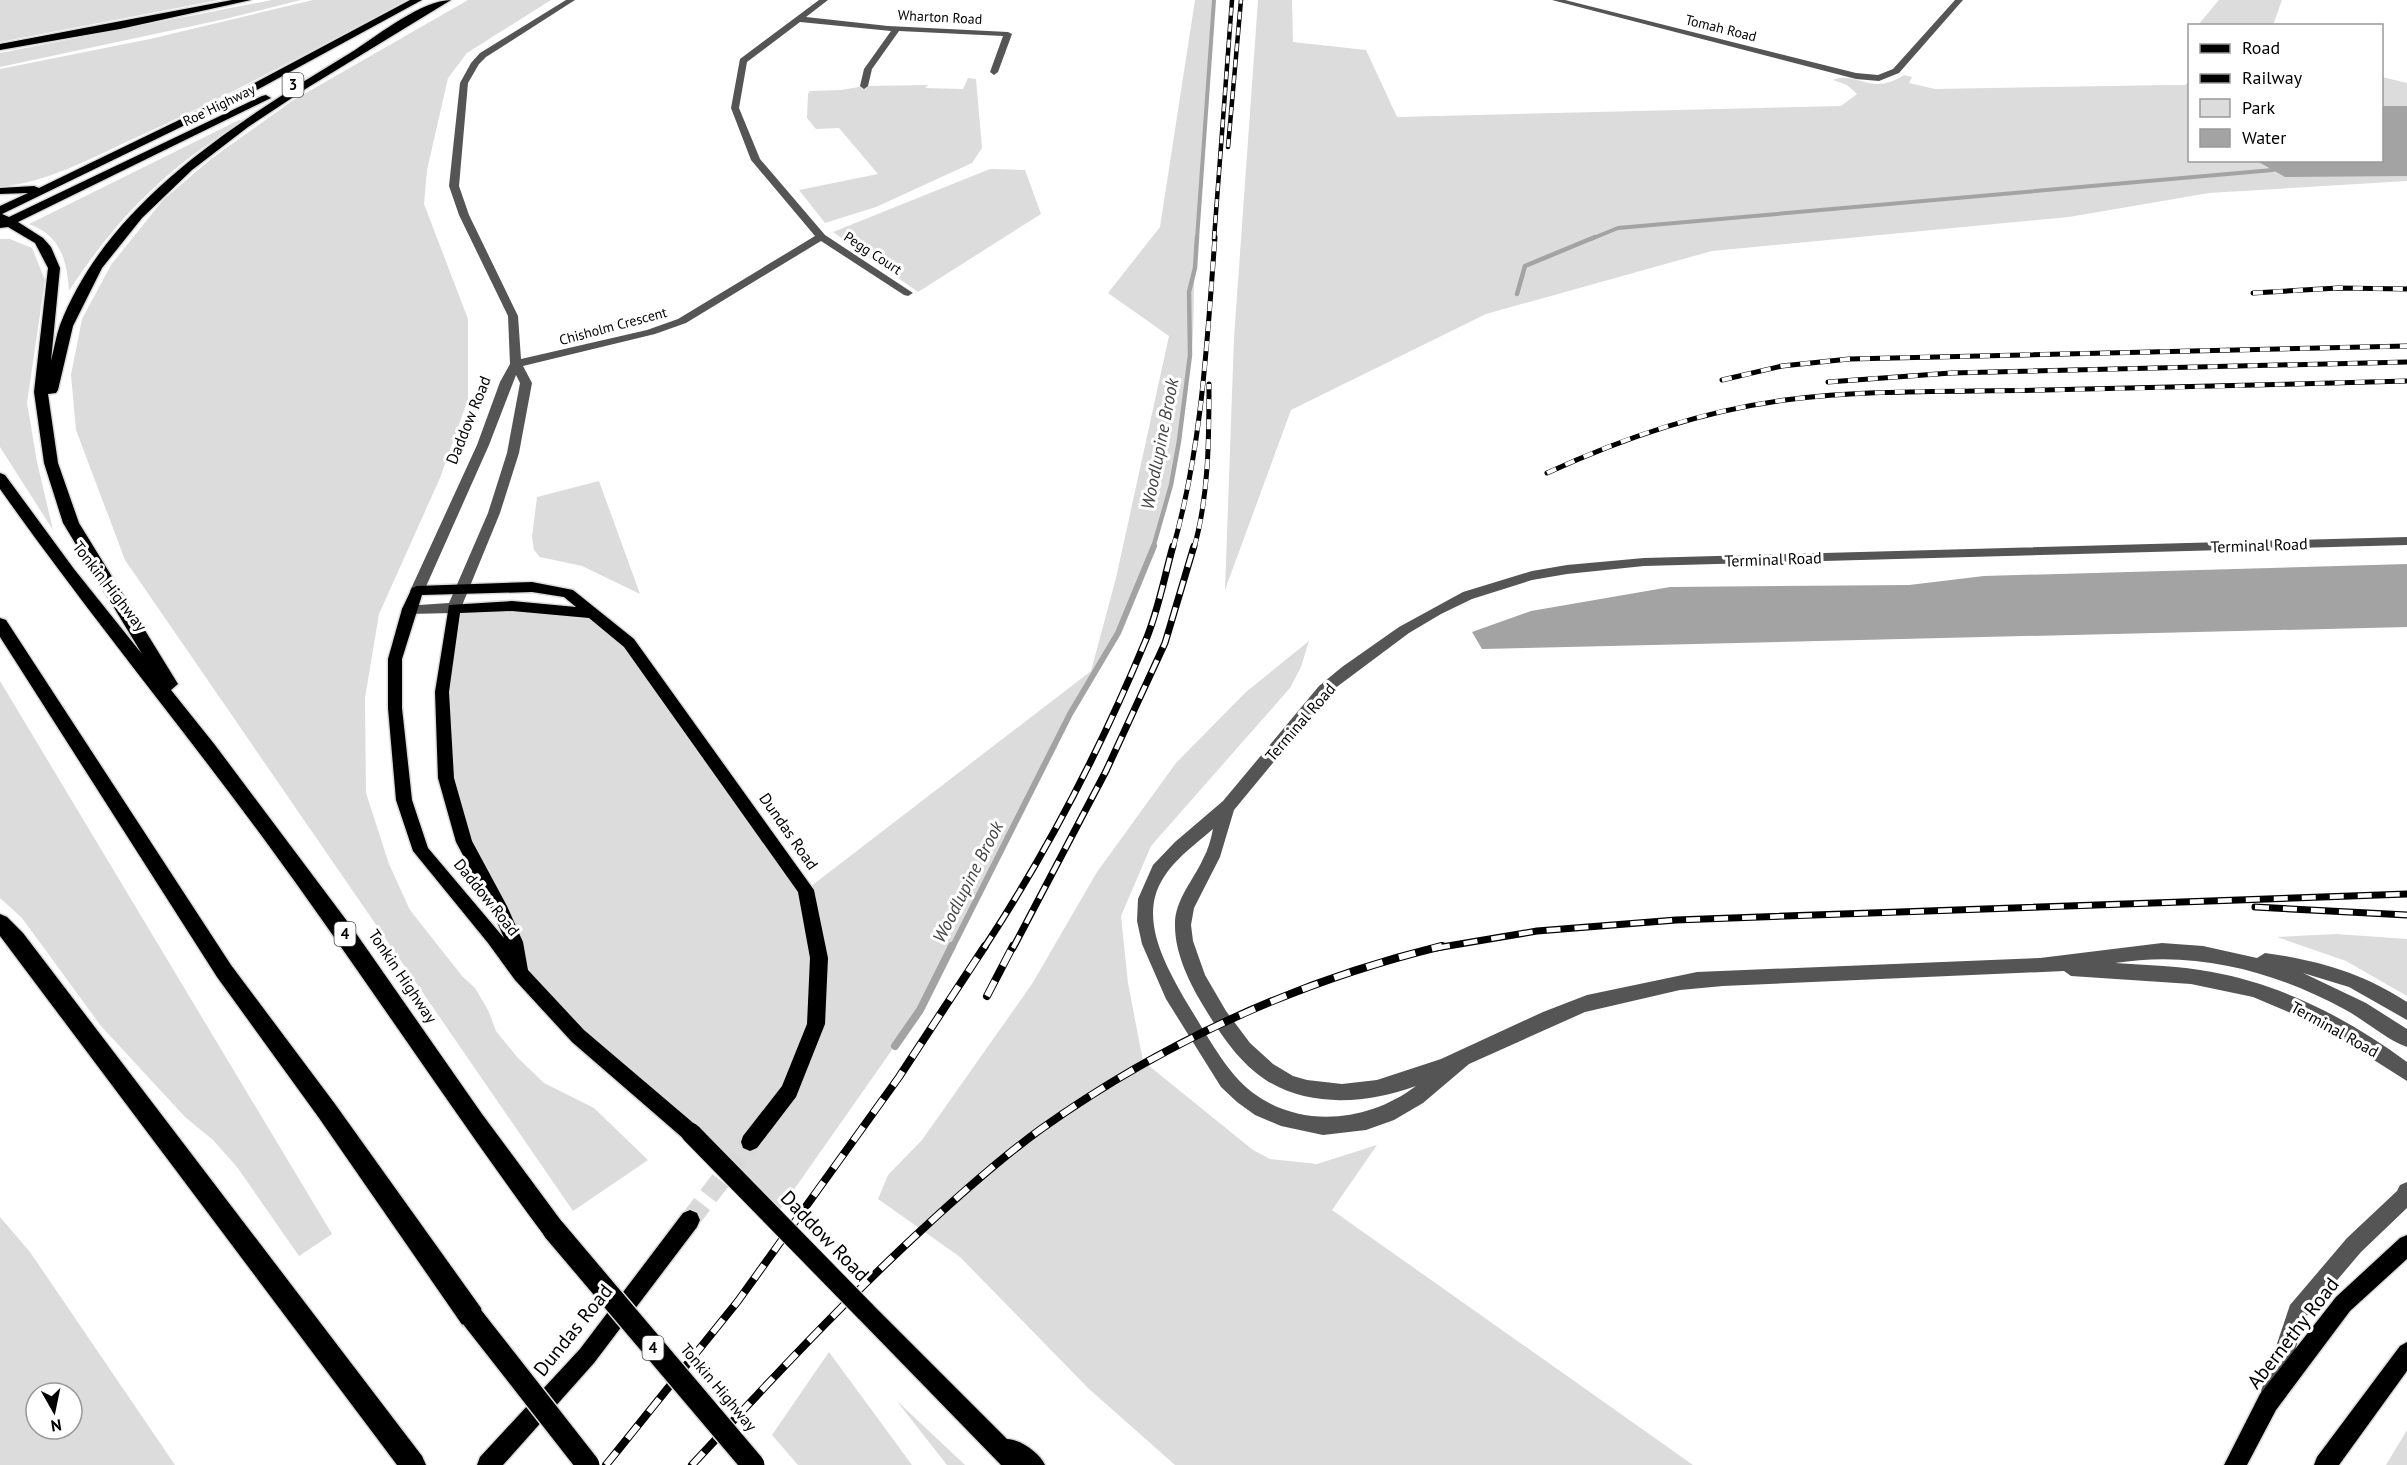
<svg xmlns="http://www.w3.org/2000/svg" width="2407" height="1465" viewBox="0 0 2407 1465" font-family="'PT Sans',sans-serif">
<rect width="100%" height="100%" fill="#fff"/>
<g fill="#dcdcdc" fill-rule="evenodd">
<polygon points="0,0 219,0 0,42"/>
<polygon points="272,0 301,0 225,19 0,67 0,53"/>
<path d="M 313,0 L 407,0 C 317,48 226,97 133,139 C 89,159 48,182 0,187 L 0,69 L 150,39 Z"/>
<polygon points="468,0 551,0 467,53 448,78 427,170 424,204 468,319 468,399 440,478 379,614 365,698 366,793 389,864 410,910 462,976 475,988 488,1010 496,1031 518,1058 544,1083 594,1108 648,1160 573,1211 125,560 76,430 71,375 82,319 111,265 163,200 211,159 292,101"/>
<path d="M 1195,0 L 1214,0 C 1208,86 1201,172 1195,258 C 1193,291 1195,325 1191,358 C 1176,490 1146,603 1070,714 L 920,1010 L 774,1218 L 521,975 L 464,842 L 446,778 L 442,692 L 454,608 L 591,613 L 629,643 L 806,890 L 1091,671 L 1116,578 L 1169,336 L 1108,293 L 1160,227 Z"/>
<path d="M 1258,0 L 1292,0 L 1293,42 L 1366,50 L 1397,117 L 1841,106 L 1857,94 L 1847,85 L 1833,80 C 1856,70 1871,97 1904,75 L 1912,77 L 1909,83 L 1935,89 L 2170,85 L 2185,85 L 2189,82 L 2190,160 L 2382,160 L 2382,77 L 2407,83 L 2407,181 L 2209,193 L 2069,217 L 1712,251 L 1486,314 L 1291,410 L 1225,590 L 1234,338 Z"/>
<polygon points="2219,0 2282,0 2273,25 2198,25"/>
<polygon points="968,78 976,79 982,148 972,163 876,207 825,223 799,190 878,174 839,128 816,129 807,118 808,94 810,91 841,90 864,86 928,85 925,88 963,89"/>
<path d="M 239,120 L 243,121 C 169,166 116,218 69,291 C 67,260 60,235 29,224 Z"/>
<polygon points="990,169 1025,170 1041,214 918,292 833,232"/>
<polygon points="0,239 10,239 32,248 45,280 27,403 37,462 53,530 0,447"/>
<polygon points="599,481 640,594 582,566 540,557 534,550 532,537 537,497"/>
<polygon points="1309,641 1301,667 1290,688 1151,846 1121,916 1128,983 1143,1061 1253,1150 1270,1159 1317,1164 1377,1145 1332,1210 1693,1465 1175,1465 1089,1389 960,1257 878,1199 888,1175 922,1140 1032,984 1097,872 1176,763 1246,692"/>
<polygon points="0,681 332,1234 299,1256 237,1167 213,1140 185,1117 101,1026 22,918 0,898"/>
<polygon points="2336,934 2407,939 2407,996 2346,961 2277,937"/>
<path d="M 0,1217 L 30,1252 L 175,1465 L 0,1465 ZM 36,1393 L 72,1393 L 72,1429 L 36,1429 Z"/>
<polygon points="829,1352 912,1465 798,1465 772,1435"/>
<polygon points="896,1400 965,1465 947,1465"/>
<polygon points="2407,1430 2407,1465 2386,1465"/>
</g>
<g fill="#a3a3a3">
<polygon points="2382,106 2407,106 2407,176 2285,177 2257,161 2382,160"/>
<polygon points="2407,564 2407,627 1482,649 1472,632 1531,611 1670,587 1909,585 1984,576"/>
</g>
<g fill="none" stroke-linecap="round" stroke-linejoin="round">
<g stroke="#a3a3a3" stroke-width="4">
<polyline points="1197,239 1214,0"/>
<polyline points="1591,239 1618,228 2273,170"/>
</g>
<g stroke="#a3a3a3" stroke-width="4.5">
<polyline points="1517,294 1525,266 1595,237"/>
<polyline points="1153,548 1171,485 1179,441 1190,355 1189,292 1195,268 1197,237"/>
</g>
<polyline stroke="#a3a3a3" stroke-width="6" points="952,948 1070,714 1118,633 1154,546"/>
<polyline stroke="#a3a3a3" stroke-width="8" points="895,1046 920,1010 952,946"/>
<polyline stroke="#d9d9d9" stroke-width="20" stroke-dasharray="20 10" stroke-linecap="butt" points="690,1220 750,1142"/>
<defs>
<g id="major">
<path d="M 532,582 L 573,590 L 634,639 L 814,890 L 828,958 L 825,1024 L 796,1097 L 757,1148 L 750,1151 L 743,1148 L 741,1142 L 743,1136 L 782,1086 L 807,1024 L 810,958 L 798,892 L 624,647 L 589,618 L 512,611 L 460,613 L 449,692 L 454,778 L 472,841 L 507,906 L 523,942 L 528,970 L 584,1030 L 698,1127 L 700,1133 L 698,1139 L 691,1142 L 684,1139 L 572,1042 L 515,980 L 488,943 L 413,851 L 396,800 L 388,708 L 388,659 L 402,609 L 412,588 L 417,586 ZM 532,592 L 564,597 L 576,607 L 512,601 L 449,605 L 435,692 L 438,778 L 456,842 L 491,908 L 504,938 L 428,848 L 412,800 L 402,708 L 402,659 L 422,595 Z"/>
<polygon points="690,1210 697,1213 700,1220 697,1227 594,1363 503,1465 477,1465 480,1457 580,1349 683,1213"/>
<polygon points="2407,1235 2407,1259 2350,1311 2276,1410 2247,1465 2224,1465 2260,1394 2336,1297 2400,1238"/>
<path d="M 865,1301 L 872,1304 L 1007,1439 C 1020,1439 1040,1453 1045,1465 L 1001,1465 L 858,1318 L 855,1311 L 858,1304 Z"/>
<polygon points="2407,1342 2407,1371 2339,1465 2314,1465 2317,1457 2400,1346"/>
</g>
<g id="highway">
<polygon points="232,0 251,0 120,29 0,50 0,44"/>
<path d="M 410,0 L 422,0 L 253,92 L 2,214 L 9,217 L 262,96 L 266,95 L 271,98 L 18,222 L 43,238 L 51,247 L 60,268 L 51,361 C 54,349 56,336 60,325 C 109,198 244,118 355,50 C 379,34 423,0 451,0 L 307,88 L 248,127 L 192,170 L 142,218 L 102,268 L 73,326 L 58,390 L 56,393 L 48,394 L 58,463 L 79,523 L 178,684 L 171,690 L 215,745 L 353,929 L 482,1114 L 562,1222 L 566,1230 L 562,1238 L 554,1242 L 546,1238 C 449,1107 360,970 264,839 C 177,721 84,608 0,489 L 0,473 L 5,475 L 74,569 L 142,654 L 63,523 L 44,463 L 34,392 L 48,268 L 35,243 L 8,227 L 0,228 L 0,206 L 28,193 L 0,194 L 0,188 L 34,186 L 39,188 L 245,88 Z"/>
<polygon points="0,618 6,620 231,965 335,1104 481,1308 484,1317 481,1326 472,1329 463,1326 319,1118 217,977 0,637"/>
<polygon points="0,914 7,917 23,933 422,1456 426,1465 397,1465 0,936"/>
</g>
</defs>
<use href="#major" stroke="#dbdbdb" stroke-width="3"/>
<use href="#highway" stroke="#dbdbdb" stroke-width="3"/>
<g fill="#555" fill-rule="evenodd">
<polygon points="566,0 575,0 486,57 479,64 468,83 459,186 469,215 518,316 521,359 647,330 678,319 815,236 751,160 731,108 740,59 819,0 828,0 806,17 888,26 1008,32 1012,34 998,72 994,75 990,72 1003,36 899,31 872,69 868,86 864,89 860,86 864,69 891,31 800,22 747,62 739,108 760,159 825,235 913,293 908,296 904,295 821,241 686,323 655,334 523,366 532,383 519,453 500,513 461,608 454,613 409,614 404,612 402,609 404,606 449,603 488,513 507,453 520,383 516,375 489,445 424,591 422,594 412,594 410,591 477,445 500,382 510,364 508,316 459,215 449,186 460,83 471,63 480,53"/>
<polygon points="1552,0 1565,0 1856,73 1878,75 1893,69 1955,0 1963,0 1899,73 1879,81 1856,79"/>
<path d="M 2407,537 L 2407,545 L 1644,566 L 1567,574 L 1532,580 L 1472,599 L 1441,614 L 1409,633 L 1334,689 L 1234,810 L 1220,857 L 1194,908 L 1191,925 L 1193,941 L 1205,975 L 1226,1011 L 1250,1043 L 1273,1064 L 1293,1076 L 1307,1080 L 1342,1084 L 1377,1080 L 1441,1059 L 1543,1012 L 1587,995 L 1697,972 L 2040,958 L 2162,943 L 2203,946 L 2257,958 L 2265,953 C 2317,960 2363,973 2407,1002 L 2407,1020 L 2349,987 L 2303,973 L 2366,1003 L 2407,1029 L 2407,1047 C 2385,1039 2365,1020 2344,1009 C 2273,971 2196,950 2115,963 C 2147,965 2180,966 2212,972 C 2283,985 2349,1019 2407,1062 L 2407,1081 L 2317,1024 L 2253,997 L 2191,984 L 2071,976 L 2064,971 L 1723,986 L 1680,990 L 1585,1012 L 1469,1064 L 1423,1103 L 1394,1120 L 1366,1130 L 1323,1135 L 1281,1126 L 1255,1115 L 1237,1102 L 1221,1087 L 1166,999 L 1142,944 L 1137,921 L 1138,899 L 1153,865 L 1175,842 L 1223,801 L 1319,686 L 1342,667 L 1399,627 L 1463,592 L 1532,571 L 1567,565 L 1644,558 ZM 1213,829 C 1211,839 1208,850 1203,859 C 1193,881 1174,901 1175,926 C 1175,954 1190,984 1204,1007 C 1218,1030 1234,1055 1255,1072 C 1299,1109 1365,1105 1416,1086 C 1362,1127 1282,1130 1235,1076 C 1217,1055 1202,1027 1187,1003 C 1170,973 1146,933 1155,897 C 1163,867 1191,848 1213,829 Z"/>
<polygon points="2407,1182 2407,1208 2361,1252 2305,1318 2280,1399 2272,1402 2264,1399 2261,1391 2290,1305 2347,1238 2397,1191 2400,1185"/>
</g>
<use href="#major" fill="#000" fill-rule="evenodd"/>
<use href="#highway" fill="#000" fill-rule="evenodd"/>
<defs>
<g id="rail-far3">
<polyline points="1228,147 1241,0"/>
<polyline points="1214,239 1232,0"/>
</g>
<g id="rail-far2">
<polyline points="2253,293 2338,288 2407,289"/>
<polyline points="1722,380 1782,366 1849,359 2407,346"/>
<polyline points="1828,382 1951,373 2407,362"/>
<path d="M 1547,473 C 1623,438 1702,411 1785,400 C 1871,389 1957,392 2044,390 C 2165,388 2286,384 2407,381"/>
<path d="M 1173,548 C 1202,447 1207,342 1215,237"/>
<path d="M 1194,548 C 1209,495 1209,438 1209,384"/>
</g>
<g id="rail-far1">
<polyline points="2255,907 2407,915"/>
<path d="M 984,948 C 1047,852 1101,748 1145,642 C 1158,612 1164,578 1173,546"/>
<polyline points="1013,948 1106,771 1165,643 1194,546"/>
<polyline points="1436,948 1537,931 1676,920 2407,894"/>
</g>
<g id="rail">
<polyline points="987,996 1013,946"/>
<polyline points="606,1465 738,1301 899,1077 985,946"/>
<path d="M 692,1465 C 768,1383 844,1301 927,1225 C 964,1191 1001,1158 1041,1129 C 1162,1043 1298,981 1442,946"/>
</g>
</defs>
<use href="#rail-far3" stroke="#000" stroke-width="4.5"/>
<use href="#rail-far2" stroke="#000" stroke-width="5"/>
<use href="#rail-far1" stroke="#000" stroke-width="7"/>
<use href="#rail" stroke="#000" stroke-width="8"/>
<use href="#rail-far3" stroke="#fff" stroke-width="3" stroke-dasharray="8" stroke-linecap="butt"/>
<use href="#rail-far2" stroke="#fff" stroke-width="4" stroke-dasharray="10" stroke-linecap="butt"/>
<use href="#rail-far1" stroke="#fff" stroke-width="4.5" stroke-dasharray="14" stroke-linecap="butt"/>
<use href="#rail" stroke="#fff" stroke-width="6" stroke-dasharray="17" stroke-linecap="butt"/>
<defs>
<polyline id="major-bridge" points="691,1133 865,1311"/>
<g id="highway-bridge">
<polyline points="554,1230 753,1465"/>
<polyline points="472,1317 588,1465"/>
</g>
</defs>
<use href="#major-bridge" stroke="#dbdbdb" stroke-width="22" stroke-linecap="butt"/>
<use href="#highway-bridge" stroke="#dbdbdb" stroke-width="26" stroke-linecap="butt"/>
<use href="#major-bridge" stroke="#000" stroke-width="20"/>
<use href="#highway-bridge" stroke="#000" stroke-width="23"/>
</g>
<g text-anchor="middle" stroke-width="6" stroke-linejoin="round" paint-order="stroke">
<g font-size="14" fill="#000" stroke="#fff">
<text transform="translate(940 17) rotate(3)" y="5">Wharton Road</text>
<text transform="translate(1721 28) rotate(14)" y="5">Tomah Road</text>
<text transform="translate(219 105) rotate(-26)" y="5">Roe Highway</text>
<text transform="translate(873 253) rotate(33)" y="5">Pegg Court</text>
<text transform="translate(613 326) rotate(-15)" y="5">Chisholm Crescent</text>
</g>
<g fill="#fff" stroke="#4c4c4c" stroke-width="1.5">
<rect x="282.5" y="73" width="21" height="24" rx="4.5"/>
<rect x="334.5" y="922" width="21" height="24" rx="4.5"/>
<rect x="642.5" y="1336" width="21" height="24" rx="4.5"/>
</g>
<g font-size="15" font-weight="bold" fill="#000">
<text x="293" y="90">3</text>
<text x="345" y="939">4</text>
<text x="653" y="1353">4</text>
</g>
<g font-size="16" fill="#000" stroke="#fff">
<text transform="translate(468 420) rotate(-68)" y="6">Daddow Road</text>
<text transform="translate(2259 545) rotate(-2)" y="6">Terminal Road</text>
<text transform="translate(1773 559) rotate(-2)" y="6">Terminal Road</text>
<text transform="translate(110 586) rotate(52)" y="6">Tonkin Highway</text>
<text transform="translate(1300 722) rotate(-49)" y="6">Terminal Road</text>
<text transform="translate(789 831) rotate(55)" y="6">Dundas Road</text>
<text transform="translate(487 897) rotate(51)" y="6">Daddow Road</text>
<text transform="translate(403 976) rotate(56)" y="6">Tonkin Highway</text>
<text transform="translate(2335 1029) rotate(29)" y="6">Terminal Road</text>
<text transform="translate(719 1387) rotate(50)" y="6">Tonkin Highway</text>
</g>
<g font-size="18" font-style="italic" fill="#444" stroke="#fff">
<text transform="translate(1160 444) rotate(-79)" y="6">Woodlupine Brook</text>
<text transform="translate(968 882) rotate(-63)" y="6">Woodlupine Brook</text>
</g>
<g font-size="20" fill="#000" stroke="#fff">
<text transform="translate(825 1236) rotate(46)" y="7">Daddow Road</text>
<text transform="translate(573 1330) rotate(-51)" y="7">Dundas Road</text>
<text transform="translate(2293 1333) rotate(-52)" y="7">Abernethy Road</text>
</g>
</g>
<rect x="2188" y="24" width="195" height="138" fill="#ffffff" stroke="#999999" stroke-width="1.5"/>
<rect x="2200" y="44" width="30" height="9" fill="#000000" stroke="#999999" stroke-width="1.5"/>
<text x="2242" y="54" font-size="18" fill="#000000">Road</text>
<rect x="2200" y="74" width="30" height="9" fill="#000000" stroke="#999999" stroke-width="1.5"/>
<text x="2242" y="84" font-size="18" fill="#000000">Railway</text>
<rect x="2200" y="99" width="30" height="18" fill="#dcdcdc" stroke="#999999" stroke-width="1.5"/>
<text x="2242" y="114" font-size="18" fill="#000000">Park</text>
<rect x="2200" y="129" width="30" height="18" fill="#a3a3a3" stroke="#999999" stroke-width="1.5"/>
<text x="2242" y="144" font-size="18" fill="#000000">Water</text>
<g transform="translate(54 1411) rotate(171)"><circle r="28" fill="#ffffff" stroke="#999999" stroke-width="1.5"/>
<path d="M0-4.5L10 22L0 15L-10 22Z" fill="#000000"/>
<text y="-9" font-size="16" font-weight="bold" text-anchor="middle" fill="#000000">N</text>
</g>
</svg>
